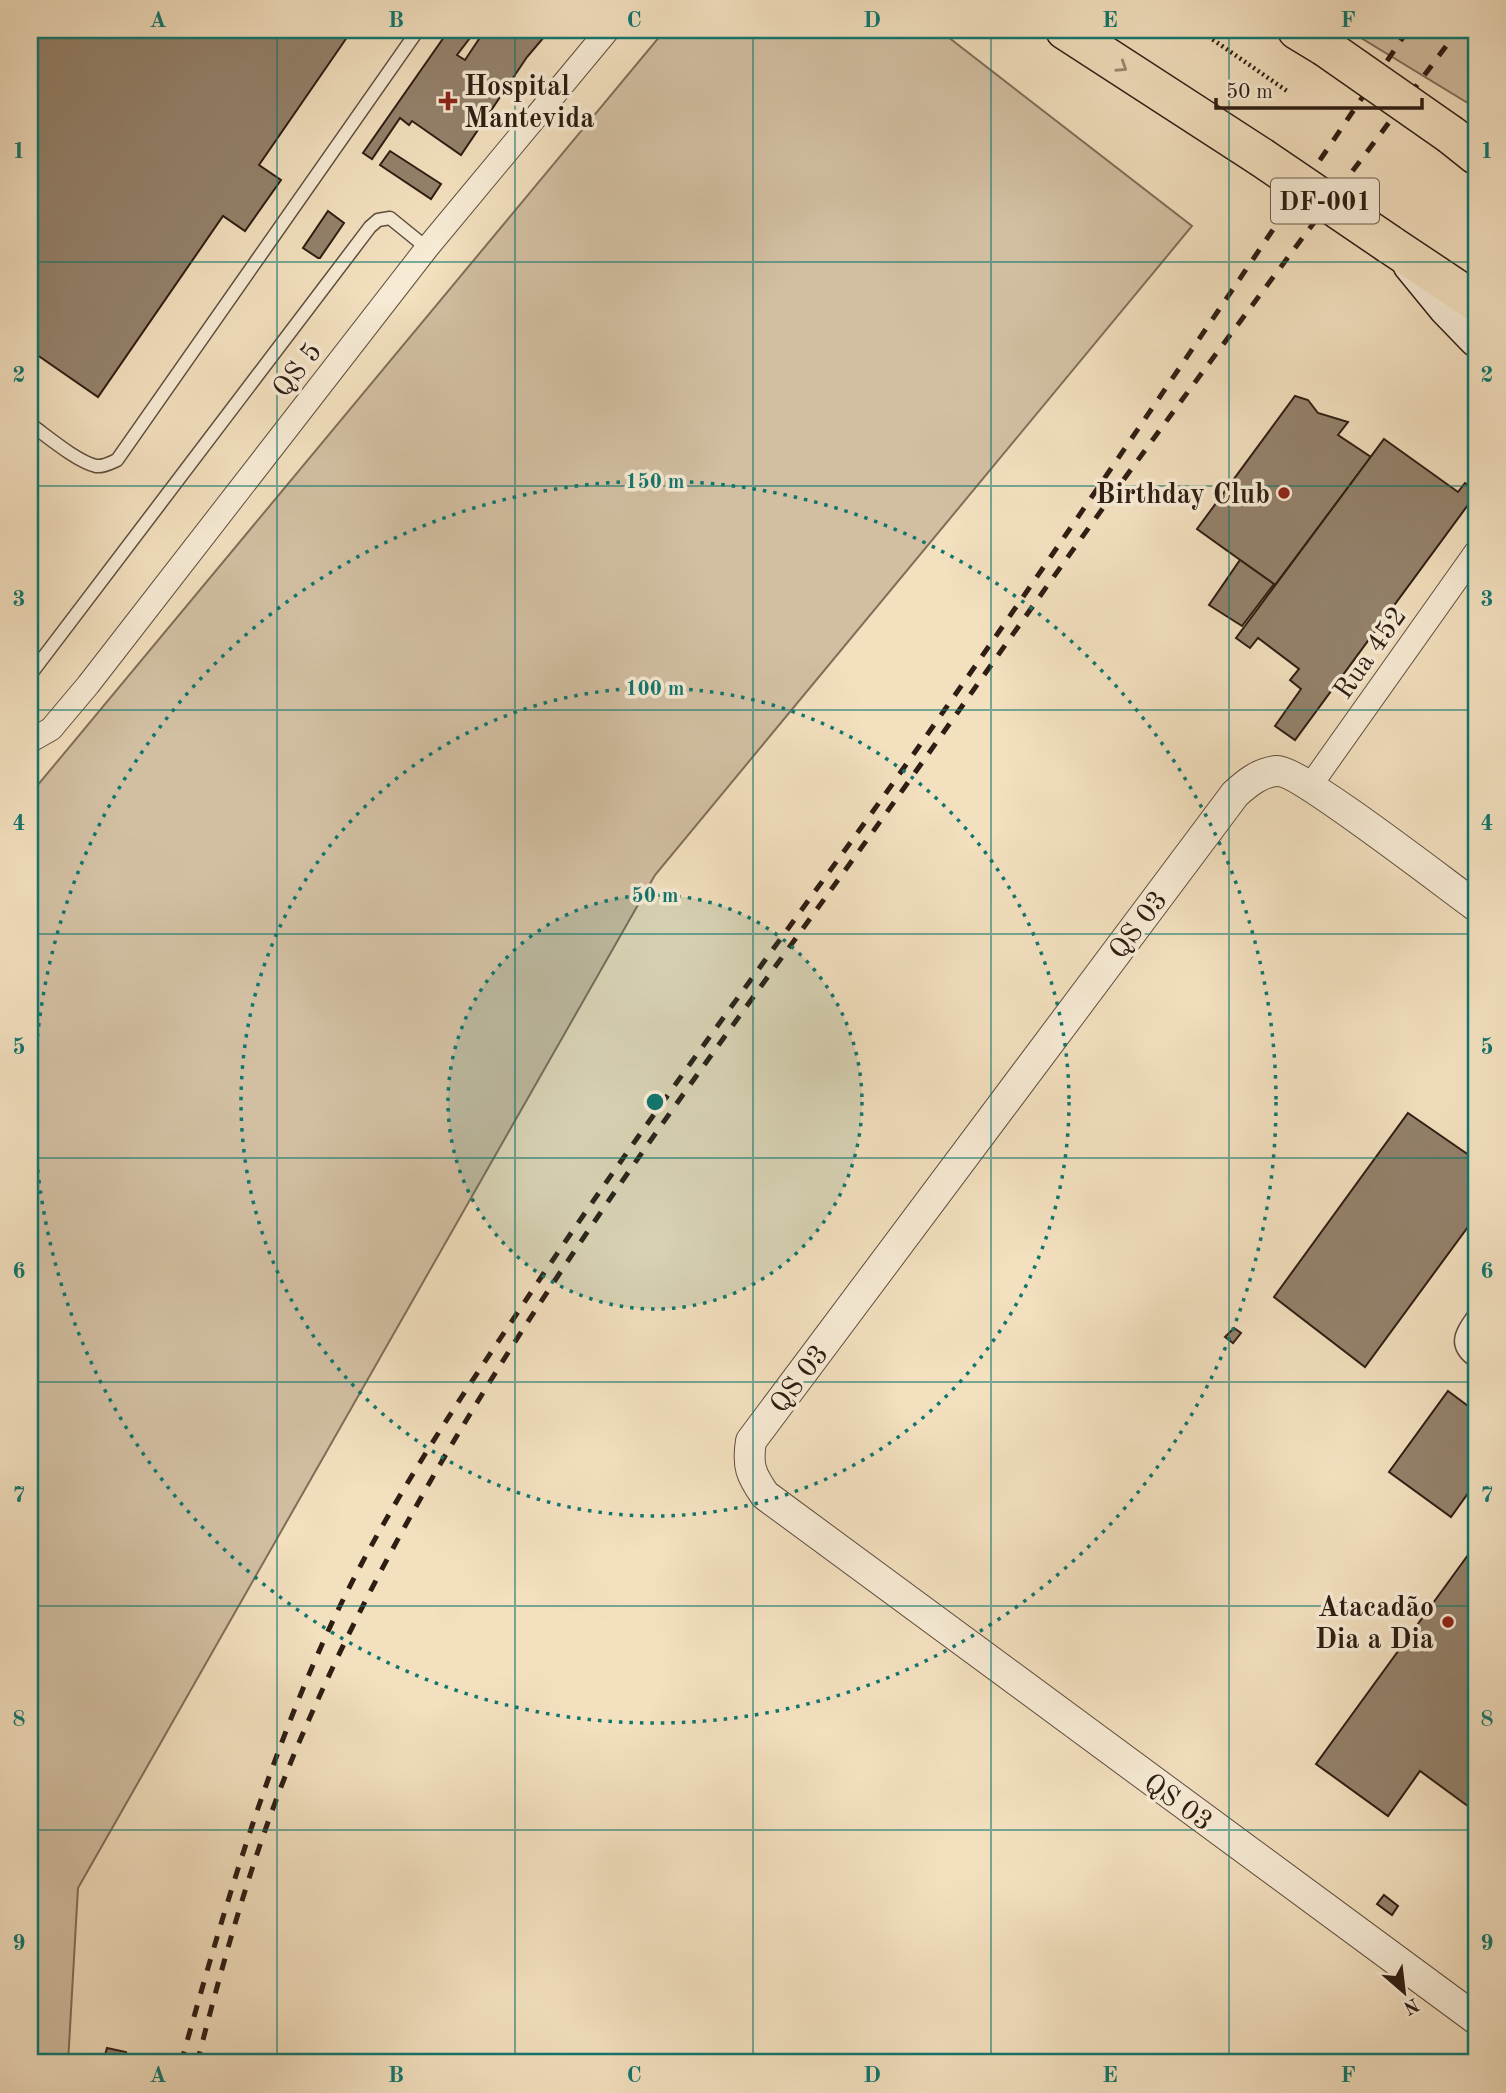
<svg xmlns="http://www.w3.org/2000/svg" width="1506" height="2093" viewBox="0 0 1506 2093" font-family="'Old Standard TT',serif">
<rect width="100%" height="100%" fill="#f3e0bf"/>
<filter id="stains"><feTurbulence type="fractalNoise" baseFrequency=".00286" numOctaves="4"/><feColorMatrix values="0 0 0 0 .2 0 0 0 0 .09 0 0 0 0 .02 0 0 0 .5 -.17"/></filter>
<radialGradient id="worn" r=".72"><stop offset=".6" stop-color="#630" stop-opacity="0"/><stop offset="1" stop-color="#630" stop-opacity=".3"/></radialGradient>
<g fill="#d2bfa2" stroke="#806e5a" stroke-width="2">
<polygon points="665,30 939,30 1192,226 655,875 78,1888 68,2063 30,2063 30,785 37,786"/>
<polygon points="1348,30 1476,30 1476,108"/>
</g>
<g fill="#94826c" stroke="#2e1d13" stroke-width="2">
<polygon points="30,30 352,30 259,165 281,180 245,231 223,216 98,397 30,350"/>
<polygon points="449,30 476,30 457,55 465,60 485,30 550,30 527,57 461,155 412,121 409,125 400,118 372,159 363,153"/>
<polygon points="390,151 441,184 431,199 380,165"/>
<polygon points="328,211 344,223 320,258 318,258 303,248"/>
<polygon points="1295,396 1308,400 1318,413 1348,422 1338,435 1371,457 1275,585 1197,529"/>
<polygon points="1384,439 1458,492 1465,483 1476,490 1476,494 1295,740 1275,726 1301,689 1290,680 1299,669 1258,638 1250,648 1236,638"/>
<polygon points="1240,560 1274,584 1242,626 1209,605"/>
<polygon points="1408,1113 1476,1160 1476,1216 1365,1367 1274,1297"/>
<polygon points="1234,1328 1241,1333 1233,1343 1225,1337"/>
<polygon points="1448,1391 1476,1412 1476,1482 1451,1517 1389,1472"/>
<polygon points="1476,1544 1476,1812 1420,1771 1388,1816 1316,1764"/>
<polygon points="1384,1895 1398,1906 1392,1915 1377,1904"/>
<polygon points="107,2048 126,2052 128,2061 126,2063 103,2062"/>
</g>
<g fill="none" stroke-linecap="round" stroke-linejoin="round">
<defs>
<g id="service">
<path d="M 30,424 C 47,436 76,461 96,466 C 104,467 110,463 117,460 L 418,30"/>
<polyline points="30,675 370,227 378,220 390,218 427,248"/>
<path d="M 1476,1312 C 1462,1332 1451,1345 1476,1362"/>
</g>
<g id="minor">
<polyline points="30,741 51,729 88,685 427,248 608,30"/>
<polyline points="1310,786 1476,552"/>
</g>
<path id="tertiary" d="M 1476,906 C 1448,886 1299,770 1277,771 C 1260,772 1246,784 1235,794 L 751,1441 C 747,1466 751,1475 765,1495 L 1476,2019"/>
<polyline id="secondary" points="1410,265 1446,309 1476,340"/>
<g id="trunk">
<polyline points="1065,30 1261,157"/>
<polyline points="1297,30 1325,47"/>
<polyline points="1451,135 1476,155"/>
<polyline points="1389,244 1476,302"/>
</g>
</defs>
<use href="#service" stroke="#5f4e3e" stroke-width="15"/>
<use href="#minor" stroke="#5f4e3e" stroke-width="25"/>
<use href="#tertiary" stroke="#5f4e3e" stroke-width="32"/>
<use href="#secondary" stroke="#2e1d13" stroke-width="36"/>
<use href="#trunk" stroke="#2e1d13" stroke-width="41"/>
<polyline stroke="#2e1d13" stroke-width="4.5" stroke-dasharray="2 3.5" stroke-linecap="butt" points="1199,30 1287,91"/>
<use href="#service" stroke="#f7ebd5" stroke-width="12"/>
<use href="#minor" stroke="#f7ebd5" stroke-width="23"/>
<use href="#tertiary" stroke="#f7ebd5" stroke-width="30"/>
<use href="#secondary" stroke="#f7ebd5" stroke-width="33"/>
<use href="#trunk" stroke="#f3e0bf" stroke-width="38"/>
<g stroke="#2e1d13" stroke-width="5" stroke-dasharray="12 12" stroke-linecap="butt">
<path d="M 181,2063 C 224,1909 269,1754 338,1610 C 389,1505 453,1409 518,1312 C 635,1135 762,966 886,793 C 1064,542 1235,285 1408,30"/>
<path d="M 197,2063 C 224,1958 253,1853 295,1752 C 433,1424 652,1138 859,851 C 946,730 1031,607 1119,486 C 1230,333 1345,182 1458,30"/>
</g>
<defs>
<g id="trunk-bridge">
<polyline points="1325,47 1451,135"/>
<polyline points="1261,157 1389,244"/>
</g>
</defs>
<use href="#trunk-bridge" stroke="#2e1d13" stroke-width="41" stroke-linecap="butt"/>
<use href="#trunk-bridge" stroke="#f3e0bf" stroke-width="38"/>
</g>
<defs><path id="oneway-chevron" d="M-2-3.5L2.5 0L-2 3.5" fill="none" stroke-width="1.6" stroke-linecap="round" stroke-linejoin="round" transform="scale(1.75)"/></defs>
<use stroke="#9a8872" href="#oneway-chevron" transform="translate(1122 67) rotate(33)"/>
<path fill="none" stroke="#0f766e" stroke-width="2" stroke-opacity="0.55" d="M 277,30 L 277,2063M 515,30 L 515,2063M 753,30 L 753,2063M 991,30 L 991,2063M 1229,30 L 1229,2063M 30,262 L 1476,262M 30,486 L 1476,486M 30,710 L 1476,710M 30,934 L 1476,934M 30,1158 L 1476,1158M 30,1382 L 1476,1382M 30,1606 L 1476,1606M 30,1830 L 1476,1830"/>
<circle cx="655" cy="1102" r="207" fill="#0f766e" fill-opacity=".12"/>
<g fill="none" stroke="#0f766e" stroke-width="3.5" stroke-dasharray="3.5 7">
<circle cx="655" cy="1102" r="207"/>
<circle cx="655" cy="1102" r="414"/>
<circle cx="655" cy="1102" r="621"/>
</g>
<g fill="#8f2418" stroke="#f7ebd5" stroke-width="2.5">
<path d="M444.5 90.5h7v7h7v7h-7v7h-7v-7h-7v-7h7z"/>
<circle cx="1284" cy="493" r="7"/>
<circle cx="1448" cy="1622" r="7"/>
</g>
<g text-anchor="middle" stroke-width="7" stroke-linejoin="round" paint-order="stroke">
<rect fill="#f7ebd5" stroke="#6a5b4d" stroke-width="2" x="1271" y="178.5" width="108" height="45" rx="5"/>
<g font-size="26" font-weight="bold" fill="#2e1d13">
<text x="1325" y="210">DF-001</text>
</g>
<g font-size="28" font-weight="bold" fill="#2e1d13" stroke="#f7ebd5" text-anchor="end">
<text x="464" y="95" text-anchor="start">Hospital<tspan x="464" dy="32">Mantevida</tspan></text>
<text x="1270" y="503">Birthday Club</text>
<text x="1434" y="1616">Atacadão<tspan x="1434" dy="32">Dia a Dia</tspan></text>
</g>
<g font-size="28" fill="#2e1d13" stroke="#f7ebd5">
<text transform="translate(296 369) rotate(-52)" y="10">QS 5</text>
<text transform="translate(1369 652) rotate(-55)" y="10">Rua 452</text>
<text transform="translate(1137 924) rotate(-53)" y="10">QS 03</text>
<text transform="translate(798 1378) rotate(-53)" y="10">QS 03</text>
<text transform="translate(1179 1801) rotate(36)" y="10">QS 03</text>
</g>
</g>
<circle cx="655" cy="1102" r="10" fill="#0f766e" stroke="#f7ebd5" stroke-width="3.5"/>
<g font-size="21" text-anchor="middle" font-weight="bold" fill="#0f766e" stroke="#f7ebd5" stroke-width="7" stroke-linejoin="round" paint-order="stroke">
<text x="655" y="488">150 m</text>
<text x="655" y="695">100 m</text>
<text x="655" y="902">50 m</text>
</g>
<rect width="1506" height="2093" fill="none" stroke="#f3e0bf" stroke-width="77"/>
<g transform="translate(1404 1992) rotate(152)" stroke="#f7ebd5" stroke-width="5" paint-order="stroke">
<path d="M0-5L12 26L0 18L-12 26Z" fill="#2e1d13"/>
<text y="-10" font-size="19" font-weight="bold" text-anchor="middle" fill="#2e1d13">N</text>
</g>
<path d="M1216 98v10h206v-10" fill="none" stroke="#2e1d13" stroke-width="3.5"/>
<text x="1226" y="98" font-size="21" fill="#2e1d13" stroke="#f7ebd5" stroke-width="5" paint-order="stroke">50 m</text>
<rect x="38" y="38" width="1430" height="2016" fill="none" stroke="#0f766e" stroke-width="2.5"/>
<g font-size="23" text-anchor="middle" font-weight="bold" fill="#0f766e">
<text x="158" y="27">A</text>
<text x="396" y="27">B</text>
<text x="634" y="27">C</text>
<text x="872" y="27">D</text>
<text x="1110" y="27">E</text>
<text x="1348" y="27">F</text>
<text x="19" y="158">1</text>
<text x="1487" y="158">1</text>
<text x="19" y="382">2</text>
<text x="1487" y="382">2</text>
<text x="19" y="606">3</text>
<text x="1487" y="606">3</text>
<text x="19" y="830">4</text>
<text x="1487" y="830">4</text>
<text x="19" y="1054">5</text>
<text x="1487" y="1054">5</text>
<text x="19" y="1278">6</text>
<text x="1487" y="1278">6</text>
<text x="19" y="1502">7</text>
<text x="1487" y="1502">7</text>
<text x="19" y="1726">8</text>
<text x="1487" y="1726">8</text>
<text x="19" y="1950">9</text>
<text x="1487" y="1950">9</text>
<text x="158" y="2082">A</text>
<text x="396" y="2082">B</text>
<text x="634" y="2082">C</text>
<text x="872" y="2082">D</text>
<text x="1110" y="2082">E</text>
<text x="1348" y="2082">F</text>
</g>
<rect width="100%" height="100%" filter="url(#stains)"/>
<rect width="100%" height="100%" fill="url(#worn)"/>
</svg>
